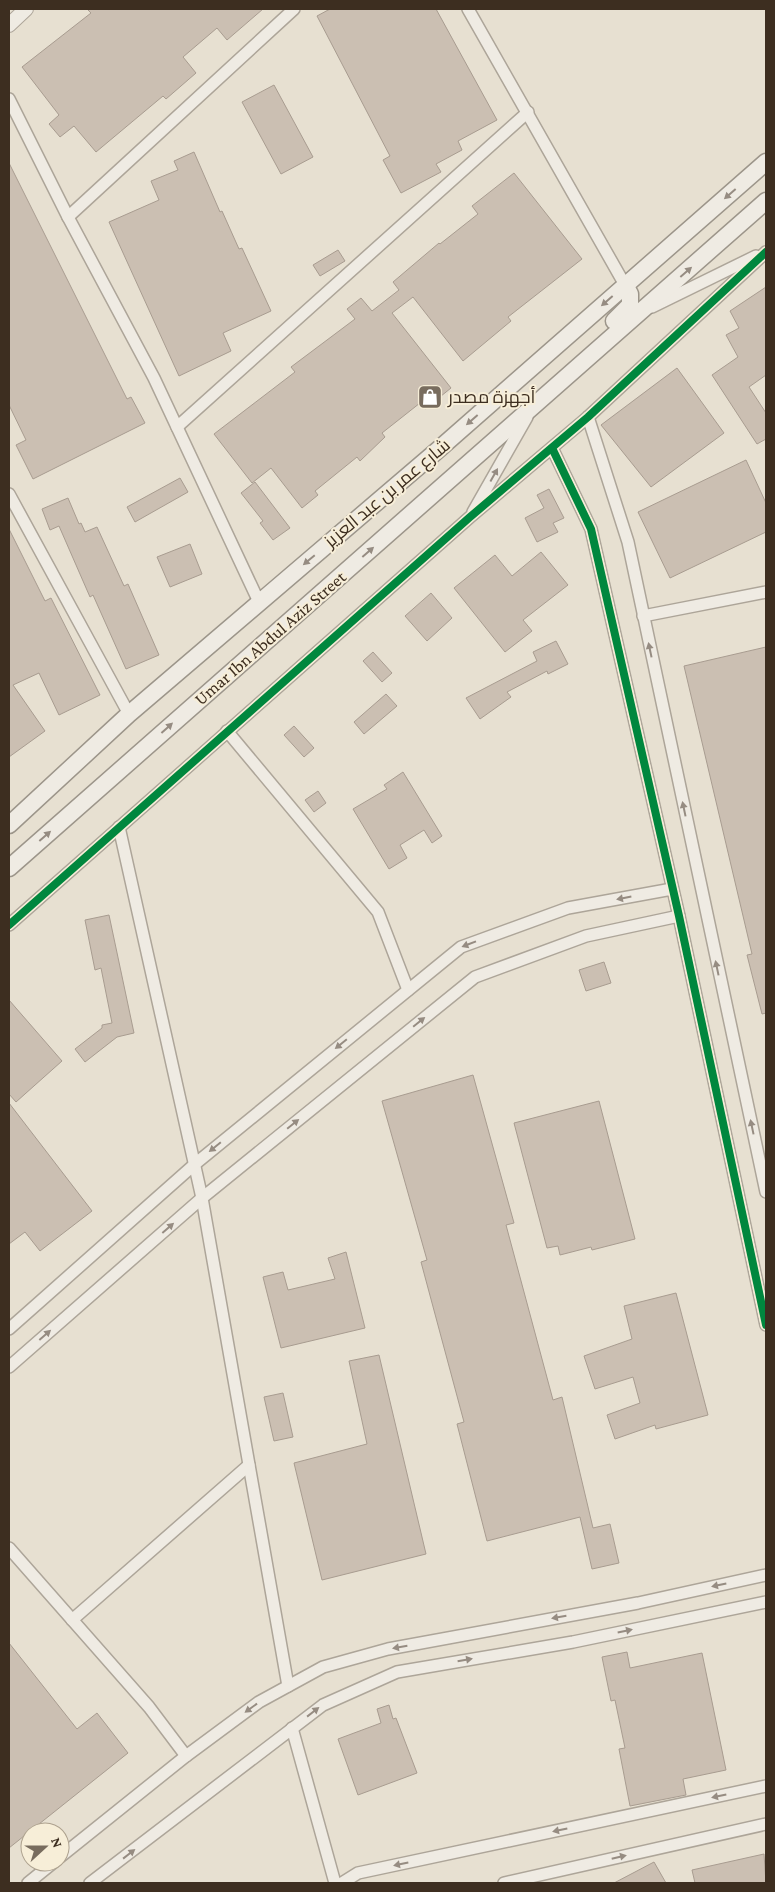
<svg xmlns="http://www.w3.org/2000/svg" width="775" height="1892" viewBox="0 0 775 1892" font-family="'Crimson Pro',Cairo,serif">
<rect width="100%" height="100%" fill="#e7e0d1"/>
<g fill="#cbbfb2" stroke="#a89c90">
<polygon points="87,9 263,9 227,40 217,28 183,57 196,73 166,99 163,96 96,152 74,126 60,137 49,124 59,115 22,67 91,13"/>
<polygon points="330,9 436,9 497,120 458,141 462,150 436,164 441,172 401,193 383,160 390,156 317,16"/>
<polygon points="274,85 313,157 281,174 242,102"/>
<polygon points="194,152 220,212 222,211 239,249 242,248 271,311 223,333 231,351 179,376 109,222 159,200 151,181 178,170 174,161"/>
<polygon points="9,163 127,399 131,397 145,423 33,479 16,445 26,440 9,405"/>
<polygon points="514,173 582,259 508,317 511,321 463,361 413,297 392,313 451,388 425,409 420,403 382,433 385,437 360,461 357,457 315,491 318,495 302,508 271,468 252,483 214,434 295,372 291,367 355,319 347,309 361,298 372,311 399,290 393,282 439,243 440,244 478,214 472,206"/>
<polygon points="338,250 345,261 320,276 313,265"/>
<polygon points="766,287 766,375 749,387 766,413 766,439 757,444 712,375 738,357 726,335 739,328 730,311"/>
<polygon points="677,368 724,433 651,487 601,425"/>
<polygon points="746,460 766,503 766,532 670,578 638,512"/>
<polygon points="180,478 188,492 135,522 127,507"/>
<polygon points="255,482 290,528 273,540 260,523 263,521 241,493"/>
<polygon points="549,489 564,518 553,523 558,532 537,542 525,518 544,508 537,495"/>
<polygon points="68,498 79,524 81,523 85,532 97,527 124,586 128,584 159,655 126,669 93,595 90,597 59,526 50,530 42,509"/>
<polygon points="9,529 45,601 51,598 100,695 59,715 39,673 13,685 45,731 9,757"/>
<polygon points="190,544 202,574 170,587 157,557"/>
<polygon points="541,552 568,585 523,620 532,631 505,652 454,588 495,555 512,576"/>
<polygon points="431,593 452,618 427,641 405,616"/>
<polygon points="556,641 568,664 548,674 547,671 507,692 511,697 480,719 466,698 537,661 533,652"/>
<polygon points="766,647 766,1013 762,1014 747,955 752,954 684,666"/>
<polygon points="373,652 392,673 382,682 363,661"/>
<polygon points="386,694 397,706 364,734 354,722"/>
<polygon points="294,726 314,748 304,757 284,735"/>
<polygon points="403,772 442,836 432,843 424,830 400,845 407,858 389,869 353,809 387,789 384,785"/>
<polygon points="318,791 326,803 314,812 305,800"/>
<polygon points="109,915 134,1033 117,1037 85,1062 75,1049 102,1028 102,1025 112,1023 101,968 95,970 85,920"/>
<polygon points="604,962 611,983 586,991 579,970"/>
<polygon points="9,1000 62,1061 16,1102 9,1094"/>
<polygon points="473,1075 514,1223 506,1225 553,1400 562,1397 593,1528 610,1524 619,1563 592,1569 580,1517 487,1541 457,1424 464,1422 421,1262 427,1260 382,1101"/>
<polygon points="599,1101 635,1239 592,1250 591,1247 560,1255 558,1246 547,1248 514,1123"/>
<polygon points="9,1103 92,1211 40,1251 25,1232 9,1244"/>
<polygon points="346,1252 365,1328 281,1348 263,1277 283,1272 288,1290 335,1279 328,1258"/>
<polygon points="676,1293 708,1415 656,1429 655,1425 615,1439 607,1415 640,1403 633,1377 595,1389 584,1356 632,1339 624,1306"/>
<polygon points="379,1355 426,1554 322,1580 294,1463 367,1444 349,1361"/>
<polygon points="283,1393 293,1437 274,1441 264,1397"/>
<polygon points="9,1643 77,1729 97,1713 128,1753 9,1848"/>
<polygon points="627,1652 630,1668 702,1653 726,1770 683,1779 686,1795 630,1806 619,1749 625,1748 615,1700 611,1701 602,1657"/>
<polygon points="389,1705 393,1719 396,1718 417,1773 358,1795 338,1739 381,1723 377,1709"/>
<polygon points="764,1854 766,1883 695,1883 692,1870"/>
<polygon points="654,1862 666,1883 614,1883"/>
</g>
<g fill="none" stroke-linecap="round" stroke-linejoin="round">
<defs>
<g id="minor">
<polyline points="468,9 625,285"/>
<polyline points="9,99 68,217 154,378 259,602"/>
<polyline points="68,217 294,9"/>
<polyline points="652,307 756,256"/>
<polyline points="588,417 628,542 766,1192"/>
<polyline points="177,427 528,112"/>
<polyline points="552,448 591,529 679,916 766,1325"/>
<polyline points="9,494 129,714"/>
<polyline points="473,512 527,417"/>
<polyline points="643,616 766,592"/>
<polyline points="227,731 378,912 408,990"/>
<polyline points="119,827 202,1198 288,1686"/>
<polyline points="9,925 470,517 588,417 766,252"/>
<polyline points="9,1329 195,1164 461,947 568,908 672,889"/>
<polyline points="9,1367 202,1198 475,977 586,936 679,916"/>
<polyline points="9,1548 149,1707 186,1756"/>
<polyline points="72,1620 249,1465"/>
<polyline points="292,1728 335,1883"/>
<polyline points="60,1857 186,1756 259,1702 323,1667 388,1649 638,1603 766,1575"/>
<polyline points="28,1883 54,1862"/>
<polyline points="90,1883 323,1705 397,1672 573,1642 766,1602"/>
<polyline points="342,1883 358,1873 766,1786"/>
<polyline points="504,1883 766,1824"/>
</g>
<polyline id="tertiary" points="9,25 26,9"/>
<g id="secondary">
<polyline points="614,321 630,305 630,294 625,285"/>
<polyline points="9,825 129,714 439,449 766,162"/>
<polyline points="9,868 766,201"/>
</g>
</defs>
<use href="#minor" stroke="#ada599" stroke-width="14"/>
<use href="#tertiary" stroke="#ada599" stroke-width="16"/>
<use href="#secondary" stroke="#9c958a" stroke-width="19"/>
<use href="#minor" stroke="#efebe3" stroke-width="11"/>
<use href="#tertiary" stroke="#efebe3" stroke-width="14"/>
<use href="#secondary" stroke="#efebe3" stroke-width="16"/>
<defs>
<g id="cycleway">
<polyline points="552,448 591,529 679,916 766,1325"/>
<polyline points="9,925 470,517 588,417 766,252"/>
</g>
</defs>
<use href="#cycleway" stroke="#f7eed8" stroke-width="11"/>
<use href="#cycleway" stroke="#00873e" stroke-width="8"/>
</g>
<defs><path id="oneway-solid" d="M-6-.8H1V-3.2L6.5 0L1 3.2V.8H-6Z" transform="scale(1.25)"/></defs>
<g fill="#968c82">
<use href="#oneway-solid" transform="translate(730 194) rotate(139)"/>
<use href="#oneway-solid" transform="translate(686 272) rotate(-41)"/>
<use href="#oneway-solid" transform="translate(607 301) rotate(139)"/>
<use href="#oneway-solid" transform="translate(472 420) rotate(139)"/>
<use href="#oneway-solid" transform="translate(494 475) rotate(-61)"/>
<use href="#oneway-solid" transform="translate(368 552) rotate(-41)"/>
<use href="#oneway-solid" transform="translate(309 560) rotate(140)"/>
<use href="#oneway-solid" transform="translate(650 650) rotate(-102)"/>
<use href="#oneway-solid" transform="translate(167 728) rotate(-42)"/>
<use href="#oneway-solid" transform="translate(684 809) rotate(-102)"/>
<use href="#oneway-solid" transform="translate(45 836) rotate(-41)"/>
<use href="#oneway-solid" transform="translate(624 898) rotate(169)"/>
<use href="#oneway-solid" transform="translate(469 944) rotate(159)"/>
<use href="#oneway-solid" transform="translate(717 968) rotate(-102)"/>
<use href="#oneway-solid" transform="translate(419 1022) rotate(-39)"/>
<use href="#oneway-solid" transform="translate(341 1044) rotate(141)"/>
<use href="#oneway-solid" transform="translate(293 1124) rotate(-39)"/>
<use href="#oneway-solid" transform="translate(752 1127) rotate(-102)"/>
<use href="#oneway-solid" transform="translate(215 1147) rotate(141)"/>
<use href="#oneway-solid" transform="translate(168 1228) rotate(-41)"/>
<use href="#oneway-solid" transform="translate(45 1335) rotate(-41)"/>
<use href="#oneway-solid" transform="translate(719 1585) rotate(168)"/>
<use href="#oneway-solid" transform="translate(559 1617) rotate(170)"/>
<use href="#oneway-solid" transform="translate(625 1631) rotate(-12)"/>
<use href="#oneway-solid" transform="translate(400 1647) rotate(170)"/>
<use href="#oneway-solid" transform="translate(465 1660) rotate(-10)"/>
<use href="#oneway-solid" transform="translate(251 1708) rotate(144)"/>
<use href="#oneway-solid" transform="translate(313 1712) rotate(-38)"/>
<use href="#oneway-solid" transform="translate(719 1796) rotate(168)"/>
<use href="#oneway-solid" transform="translate(560 1830) rotate(168)"/>
<use href="#oneway-solid" transform="translate(129 1854) rotate(-38)"/>
<use href="#oneway-solid" transform="translate(619 1857) rotate(-13)"/>
<use href="#oneway-solid" transform="translate(401 1864) rotate(168)"/>
</g>
<defs>
<symbol id="shop-square" viewBox="-11 -11 22 22"><rect x="-9" y="-9" width="18" height="18" rx="4" fill="#786c5e" stroke="#f7eed8"/><path d="M-5-2.5h2.3a2.7 3.5 0 0 1 5.4 0H5L5.5 6h-11ZM-1.5-2.5h3a1.5 2.3 0 0 0-3 0Z" fill="#fff"/></symbol>
</defs>
<g fill-rule="evenodd">
<use href="#shop-square" x="416" y="383" width="28" height="28"/>
</g>
<g text-anchor="middle" stroke-width="4" stroke-linejoin="round" paint-order="stroke">
<g font-size="18" fill="#3d2e20" stroke="#f7eed8" text-anchor="start">
<text x="448" y="403">أجهزة مصدر</text>
</g>
<g font-size="18" fill="#3d2e20" stroke="#f7eed8">
<text transform="translate(387 493) rotate(-40)" y="6">شارع عمر بن عبد العزيز</text>
<text transform="translate(270 638) rotate(-41)" y="6">Umar Ibn Abdul Aziz Street</text>
</g>
</g>
<rect width="775" height="1892" fill="none" stroke="#3d2e20" stroke-width="20"/>
<g transform="translate(45 1847) rotate(69)"><circle r="24" fill="#f7eed8" stroke="#ada18e"/>
<path d="M0-4L9 19L0 12L-9 19Z" fill="#786c5e"/>
<text y="-8" font-size="14" font-weight="bold" text-anchor="middle" fill="#3d2e20">N</text>
</g>
</svg>
